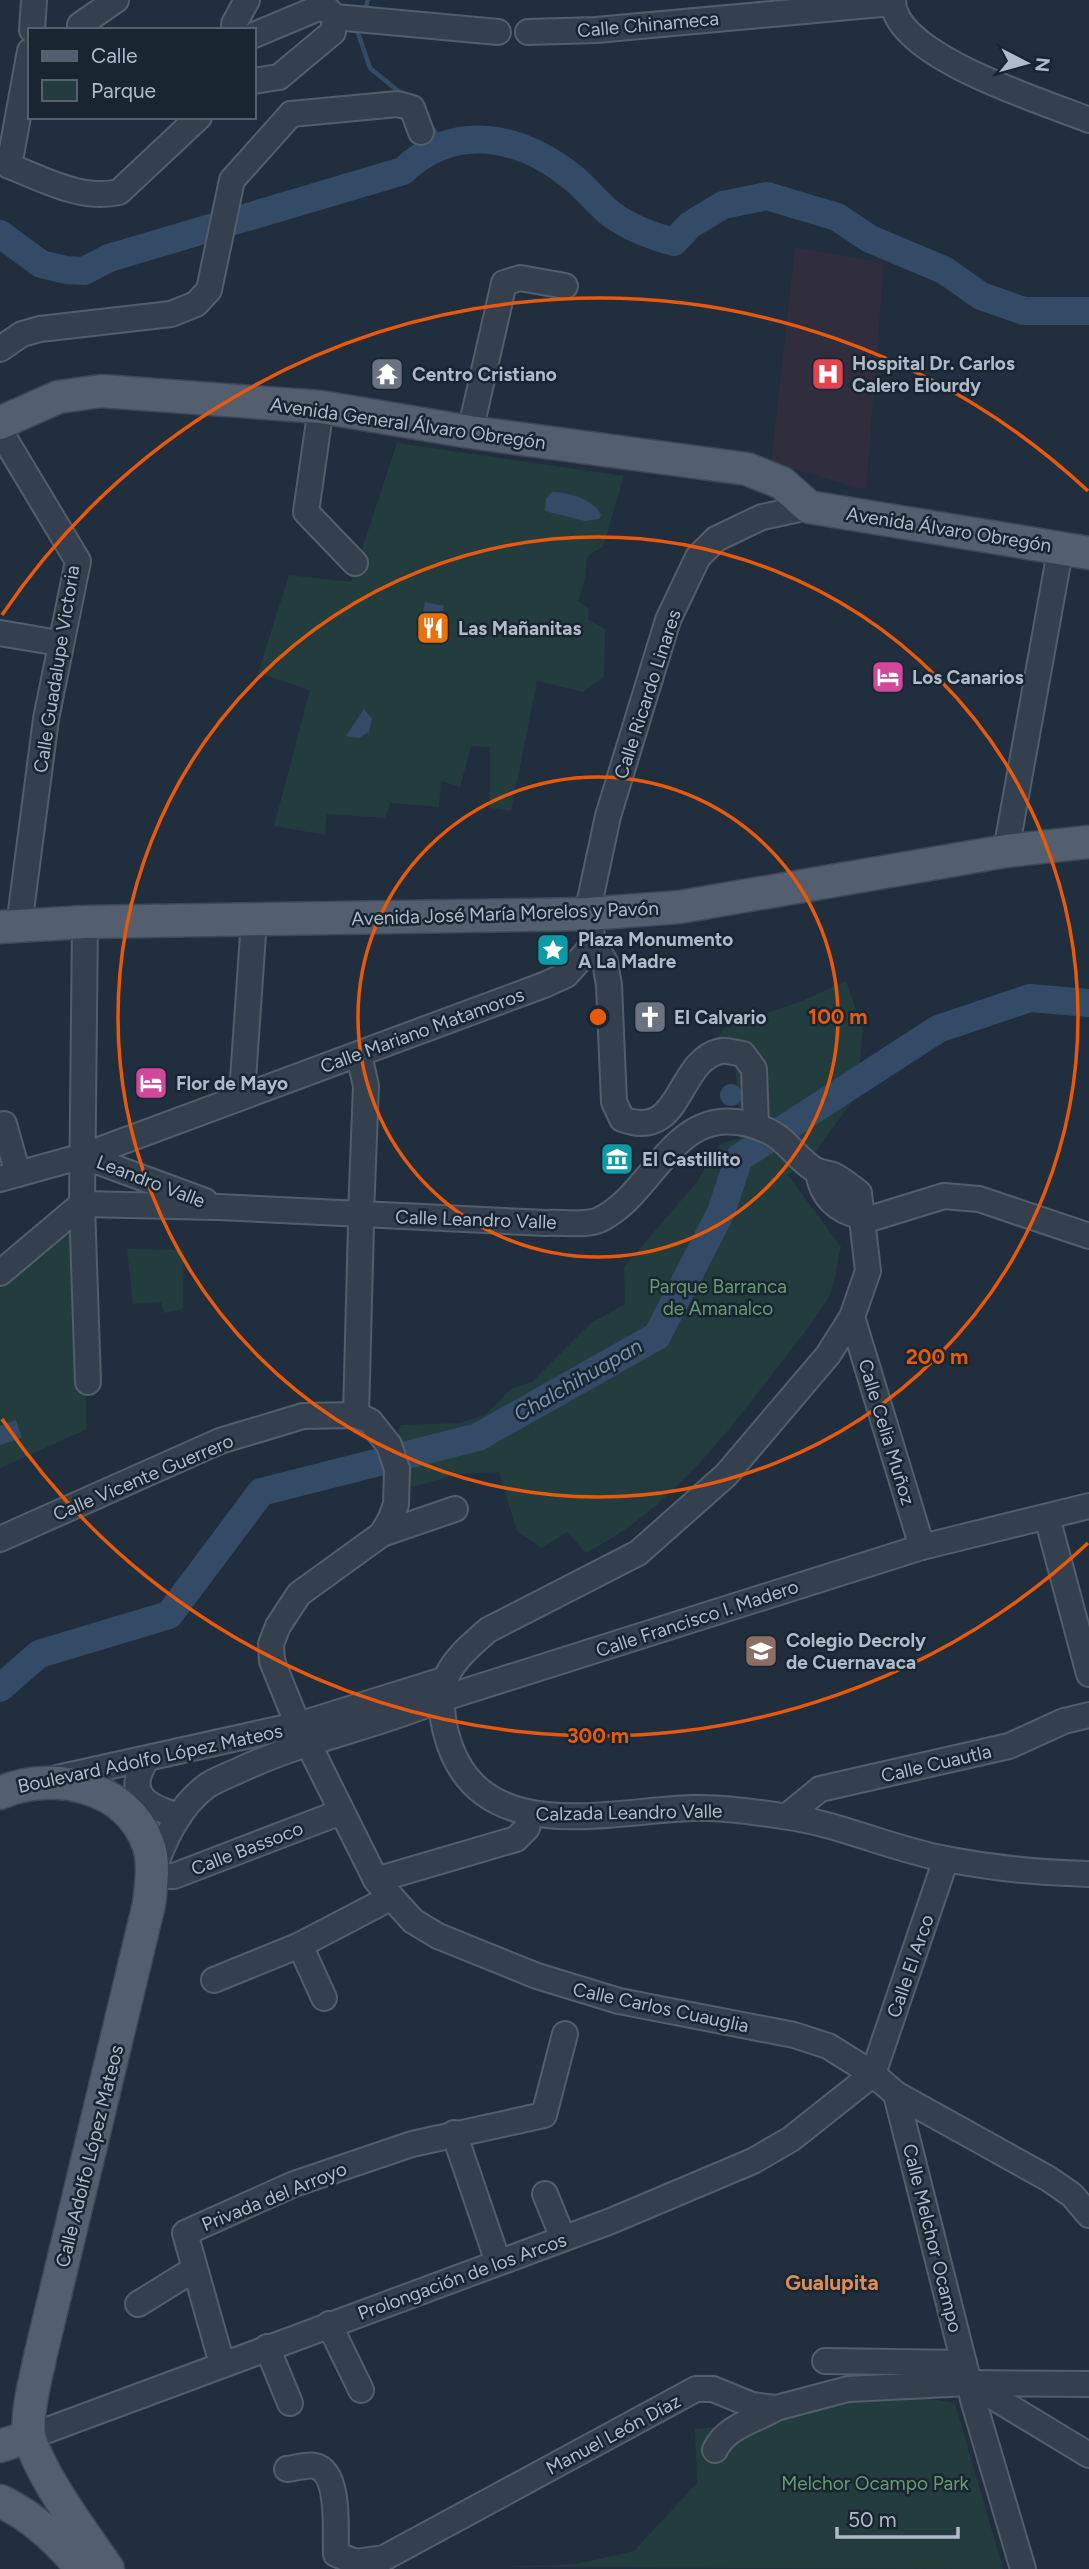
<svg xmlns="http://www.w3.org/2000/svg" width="1089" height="2569" viewBox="0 0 1089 2569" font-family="Figtree,sans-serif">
<rect width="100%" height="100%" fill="#212e3e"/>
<polygon fill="#2f2d3e" points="795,247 884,263 866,490 771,463"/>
<g fill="#233d3f">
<path d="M 397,443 L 624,476 L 603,547 C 581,557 588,558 585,578 C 584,586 580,594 578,601 L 589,609 L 588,619 L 605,629 L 604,676 L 583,692 L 537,681 L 511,811 L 490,808 L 490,747 L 471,746 L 460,787 L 441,781 L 439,807 L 390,803 L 385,818 L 327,814 L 325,835 L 274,826 L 310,690 L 258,673 L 289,575 L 351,582 Z"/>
<path d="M 846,981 L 863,1030 L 857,1094 L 814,1154 L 788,1175 L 841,1247 C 837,1261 836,1280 830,1294 C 816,1320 794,1345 777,1368 C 722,1440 667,1511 586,1553 L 567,1532 L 542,1548 L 517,1531 L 499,1472 L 460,1474 L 411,1487 L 397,1435 L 401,1425 L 459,1423 L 485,1415 L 511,1389 L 532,1382 L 591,1323 L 625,1304 L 624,1267 L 696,1183 L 720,1144 L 740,1138 L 735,1056 L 717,1038 L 724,1028 L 802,1001 Z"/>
<polygon points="65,1230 78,1239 87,1429 0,1468 0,1286"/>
<polygon points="127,1249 184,1250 183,1309 164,1313 161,1302 133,1304"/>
<polygon points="914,2396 955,2403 1003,2569 501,2567 577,2564 634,2551 697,2483 695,2429 752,2424 802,2404"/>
</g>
<g fill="#334b66">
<path d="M 552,492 C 567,492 594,499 601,515 L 599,519 L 585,521 L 545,511 L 546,499 Z"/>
<polygon points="425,602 444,606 438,631 420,627"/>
<polygon points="364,709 372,719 369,732 359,738 346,736"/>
<circle cx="731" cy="1095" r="11"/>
<polygon points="16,1420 22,1438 0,1445 0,1426"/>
</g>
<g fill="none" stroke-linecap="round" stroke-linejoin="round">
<g stroke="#334b66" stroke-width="4.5">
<polyline points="364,12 368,0"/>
<polyline points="359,27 358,33 370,68 403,95"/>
<polyline points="430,124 442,143"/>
</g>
<g stroke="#334b66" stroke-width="28">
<path d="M 0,234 L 41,264 L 66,270 L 84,271 L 109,258 L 403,171 C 454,122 520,135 572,177 C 586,188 597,203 611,214 C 630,228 651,236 674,242 L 690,225 L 723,205 L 767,196 L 837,217 L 870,239 L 944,270 L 981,296 L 1024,311 L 1089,311"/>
<polyline points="0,1688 39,1654 169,1615 261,1492 478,1437 657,1336 721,1212 739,1158 938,1029 1030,998 1089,1003"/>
</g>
<defs>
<g id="minor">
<path d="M 893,0 C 892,56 1045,102 1089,120"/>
<polyline points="335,17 498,32"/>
<polyline points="80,25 116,0"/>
<polyline points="32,30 34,0"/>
<polyline points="236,30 234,24 247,0"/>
<polyline points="528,32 596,30 892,3"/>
<polyline points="254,35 316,9 326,8 335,17 333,32 279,77"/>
<path d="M 30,51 L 9,166 C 43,179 82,201 119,192 L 199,117"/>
<polyline points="254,81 279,77"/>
<polyline points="291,114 398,104 412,108 421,132"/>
<polyline points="0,349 22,334 40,329 171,314 196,304 209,290 232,180 291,114"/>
<polyline points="321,407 306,512 355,563"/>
<polyline points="0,431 78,561 46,719 19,926"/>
<polyline points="470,432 504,283 520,278 565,286"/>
<polyline points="0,633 59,643"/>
<polyline points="1006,851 1061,546"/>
<polyline points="85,922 82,1204 88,1382"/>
<polyline points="359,1055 366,1086 361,1214"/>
<polyline points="242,1094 254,920"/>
<polyline points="4,1124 18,1174"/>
<path d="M 756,1126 L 754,1069 L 743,1054 C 736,1053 727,1050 721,1051 C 676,1060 683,1142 622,1119 L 614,1102 L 609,985 L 605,962 L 594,944 L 587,914 L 608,816 L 668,620 L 698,557 L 716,539 L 762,517 L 809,507"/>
<polyline points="83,1156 205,1201"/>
<path d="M 818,1171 C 821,1196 837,1212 861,1216"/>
<polyline points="0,1179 83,1156 544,985 566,975 594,944"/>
<path d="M 82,1204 L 218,1207 L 546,1223 C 561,1222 585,1226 599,1220 C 659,1192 675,1090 768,1131 C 787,1139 799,1162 817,1171 C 822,1173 828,1173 833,1175 C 842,1179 851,1187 859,1193 L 868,1271 L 852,1317 L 828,1355 L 726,1475 L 638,1553 L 488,1630 C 450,1663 433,1680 446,1733 C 476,1849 605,1811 692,1808 C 722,1807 753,1812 782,1816 C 838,1823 891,1849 946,1859 C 992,1868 1043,1873 1089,1874"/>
<polyline points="863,1221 944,1196 979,1199 1089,1236"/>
<polyline points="0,1273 82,1204"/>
<polyline points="852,1317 922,1547"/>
<polyline points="356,1415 361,1225"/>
<polyline points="1047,1517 1089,1674"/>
<polyline points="382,1534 455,1509"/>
<polyline points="0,1539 220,1441 303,1416 356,1415 370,1421 389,1445 397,1469 396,1504 391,1518 382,1534 299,1594 278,1626 271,1644 272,1661 293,1713 376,1880 413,1921 438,1936 537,1976 619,2001 794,2035 828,2046 873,2074 896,2094 1049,2179 1072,2195 1089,2215"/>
<path d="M 146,1760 C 124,1795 148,1807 179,1816"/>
<polyline points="57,1778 301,1724 443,1680"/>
<path d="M 341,1812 L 174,1876 L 151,1876 C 163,1843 178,1806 208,1785 C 218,1779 231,1774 242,1769 C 306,1739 376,1727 441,1699 L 922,1547 L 1089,1506"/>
<polyline points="787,1816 820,1789 1009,1746 1064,1721 1089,1715"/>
<polyline points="376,1880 516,1839 527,1828 530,1815"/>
<polyline points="300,1945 324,1998"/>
<polyline points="214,1980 300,1945 390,1898"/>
<polyline points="873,2074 946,1859"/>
<polyline points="896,2094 974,2403 1023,2569"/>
<polyline points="454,2133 498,2262"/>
<polyline points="545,2194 563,2238"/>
<polyline points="138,2304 193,2270"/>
<polyline points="329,2324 361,2390"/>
<polyline points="267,2347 290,2403"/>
<polyline points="825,2361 964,2363"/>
<polyline points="222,2364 185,2233 294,2184 412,2144 544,2115 565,2034"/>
<polyline points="970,2383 1089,2455"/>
<polyline points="29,2437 611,2221 753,2161 791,2139 873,2074"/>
<path d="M 715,2450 C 726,2426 755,2421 776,2408"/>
<path d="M 287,2469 C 296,2468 308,2464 315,2466 C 341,2472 335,2533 336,2554 L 355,2562 L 384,2558 L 696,2389 L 713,2389 L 752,2405 L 776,2408 L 848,2389 L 969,2383 L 1089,2384"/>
</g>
<g id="major">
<polyline points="0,423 58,397 101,391 321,407 470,432 747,469 782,483 809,507 1089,553"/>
<polyline points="0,927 85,922 587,914 680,907 1006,851 1089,842"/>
<path d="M 0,1793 C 52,1770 127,1785 148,1844 C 155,1862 151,1885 149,1904 L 41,2353 C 37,2374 24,2418 30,2439 C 42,2478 84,2534 108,2569"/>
<polyline points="0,2446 29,2437"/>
<path d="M 0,2501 C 33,2516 59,2541 82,2569"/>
</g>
</defs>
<use href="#minor" stroke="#535e6b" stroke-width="28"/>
<use href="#major" stroke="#3e4956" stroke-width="35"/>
<use href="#minor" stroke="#35404e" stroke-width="24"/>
<use href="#major" stroke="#535f6e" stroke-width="32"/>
</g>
<g fill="none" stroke="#e8590c" stroke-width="3.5">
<circle cx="598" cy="1017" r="240"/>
<circle cx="598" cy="1017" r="480"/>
<path d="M1088 1543A719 719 0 0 1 2 1419M2 615A719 719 0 0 1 1088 491"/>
</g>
<defs>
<symbol id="temple-square" viewBox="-11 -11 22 22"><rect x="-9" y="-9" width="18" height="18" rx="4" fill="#6b7280" stroke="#1a2532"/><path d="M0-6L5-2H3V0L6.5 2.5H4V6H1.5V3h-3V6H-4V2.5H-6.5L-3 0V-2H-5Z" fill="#fff"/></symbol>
<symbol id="hospital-square" viewBox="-11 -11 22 22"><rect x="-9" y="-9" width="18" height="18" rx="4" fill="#e0444e" stroke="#1a2532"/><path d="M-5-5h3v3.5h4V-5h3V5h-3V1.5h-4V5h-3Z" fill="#fff"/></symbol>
<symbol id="restaurant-square" viewBox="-11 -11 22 22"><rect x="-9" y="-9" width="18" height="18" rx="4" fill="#e8710a" stroke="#1a2532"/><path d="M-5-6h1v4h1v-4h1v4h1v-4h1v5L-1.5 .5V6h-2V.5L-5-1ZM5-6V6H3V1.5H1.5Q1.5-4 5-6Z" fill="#fff"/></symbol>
<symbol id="hotel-square" viewBox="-11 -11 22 22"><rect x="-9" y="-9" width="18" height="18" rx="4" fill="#d1479c" stroke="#1a2532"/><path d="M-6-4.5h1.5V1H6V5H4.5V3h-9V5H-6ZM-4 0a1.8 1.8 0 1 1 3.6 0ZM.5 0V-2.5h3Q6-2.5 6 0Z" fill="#fff"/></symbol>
<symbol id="sight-square" viewBox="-11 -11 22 22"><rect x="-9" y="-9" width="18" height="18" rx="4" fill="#0f9aa8" stroke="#1a2532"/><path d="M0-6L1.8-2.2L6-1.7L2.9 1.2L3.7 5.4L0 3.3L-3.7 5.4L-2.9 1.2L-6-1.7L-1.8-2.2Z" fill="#fff"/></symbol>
<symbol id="church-square" viewBox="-11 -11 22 22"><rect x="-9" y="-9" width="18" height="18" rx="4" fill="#6b7280" stroke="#1a2532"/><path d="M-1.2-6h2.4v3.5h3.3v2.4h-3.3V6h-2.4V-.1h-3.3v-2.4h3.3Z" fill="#fff"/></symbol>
<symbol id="museum-square" viewBox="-11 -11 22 22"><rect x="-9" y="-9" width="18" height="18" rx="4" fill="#0f9aa8" stroke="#1a2532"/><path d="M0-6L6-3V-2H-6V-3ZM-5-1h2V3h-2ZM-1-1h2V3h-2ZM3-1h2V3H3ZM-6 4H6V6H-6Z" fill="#fff"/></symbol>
<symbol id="school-square" viewBox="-11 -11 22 22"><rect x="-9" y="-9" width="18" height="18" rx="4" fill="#8d6e63" stroke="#1a2532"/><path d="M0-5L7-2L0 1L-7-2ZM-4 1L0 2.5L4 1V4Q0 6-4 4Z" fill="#fff"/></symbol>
</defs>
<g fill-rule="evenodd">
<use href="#temple-square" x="368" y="355" width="38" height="38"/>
<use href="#hospital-square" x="809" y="355" width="38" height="38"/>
<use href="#restaurant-square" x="414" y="609" width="38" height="38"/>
<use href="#hotel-square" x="869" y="658" width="38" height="38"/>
<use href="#sight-square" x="534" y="931" width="38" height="38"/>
<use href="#church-square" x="631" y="998" width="38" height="38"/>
<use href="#hotel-square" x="132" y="1064" width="38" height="38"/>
<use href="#museum-square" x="598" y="1140" width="38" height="38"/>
<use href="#school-square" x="742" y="1632" width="38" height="38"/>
</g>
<g text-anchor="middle" stroke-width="5" stroke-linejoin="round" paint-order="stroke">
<g font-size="19" fill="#b0bbc9" stroke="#1a2532">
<text transform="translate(648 24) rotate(-5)" y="7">Calle Chinameca</text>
<text transform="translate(408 423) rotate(8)" y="7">Avenida General Álvaro Obregón</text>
<text transform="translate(949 529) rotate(9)" y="7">Avenida Álvaro Obregón</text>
<text transform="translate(56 669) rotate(-81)" y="7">Calle Guadalupe Victoria</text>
<text transform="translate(647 694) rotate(-72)" y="7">Calle Ricardo Linares</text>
<text transform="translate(505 913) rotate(-2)" y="7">Avenida José María Morelos y Pavón</text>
<text transform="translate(422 1030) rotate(-20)" y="7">Calle Mariano Matamoros</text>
<text transform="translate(151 1181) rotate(21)" y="7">Leandro Valle</text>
<text transform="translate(476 1219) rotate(2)" y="7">Calle Leandro Valle</text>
<text transform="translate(887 1432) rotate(73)" y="7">Calle Celia Muñoz</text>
<text transform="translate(143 1477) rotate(-23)" y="7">Calle Vicente Guerrero</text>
<text transform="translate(697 1618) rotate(-18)" y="7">Calle Francisco I. Madero</text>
<text transform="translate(150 1758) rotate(-12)" y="7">Boulevard Adolfo López Mateos</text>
<text transform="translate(936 1763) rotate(-13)" y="7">Calle Cuautla</text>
<text transform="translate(629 1812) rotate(-1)" y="7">Calzada Leandro Valle</text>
<text transform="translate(247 1848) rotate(-21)" y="7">Calle Bassoco</text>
<text transform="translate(910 1966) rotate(-71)" y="7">Calle El Arco</text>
<text transform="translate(661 2007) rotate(12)" y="7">Calle Carlos Cuauglia</text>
<text transform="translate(89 2156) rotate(-76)" y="7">Calle Adolfo López Mateos</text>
<text transform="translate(274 2196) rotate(-22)" y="7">Privada del Arroyo</text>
<text transform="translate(933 2238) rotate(76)" y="7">Calle Melchor Ocampo</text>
<text transform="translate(462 2276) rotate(-20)" y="7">Prolongación de los Arcos</text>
<text transform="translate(613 2434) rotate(-28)" y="7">Manuel León Díaz</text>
</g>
<g font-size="19" font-weight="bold" fill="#b0bbc9" stroke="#1a2532" text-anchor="start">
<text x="852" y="370">Hospital Dr. Carlos<tspan x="852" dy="22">Calero Elourdy</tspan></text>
<text x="412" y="381">Centro Cristiano</text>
<text x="458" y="635">Las Mañanitas</text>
<text x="912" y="684">Los Canarios</text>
<text x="578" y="946">Plaza Monumento<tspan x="578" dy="22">A La Madre</tspan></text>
<text x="674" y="1024">El Calvario</text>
<text x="176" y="1090">Flor de Mayo</text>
<text x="642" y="1166">El Castillito</text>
<text x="786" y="1647">Colegio Decroly<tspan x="786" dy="22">de Cuernavaca</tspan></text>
</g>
<g font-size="19" fill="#659c6f" stroke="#1a2532">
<text x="718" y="1293">Parque Barranca<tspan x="718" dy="22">de Amanalco</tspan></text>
<text x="875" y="2490">Melchor Ocampo Park</text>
</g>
<g font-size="21" font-style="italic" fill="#7593b3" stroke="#1a2532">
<text transform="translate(578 1380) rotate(-30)" y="7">Chalchihuapan</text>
</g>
<g font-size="21" font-weight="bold" fill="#dd8c57" stroke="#1a2532">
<text x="832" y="2290">Gualupita</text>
</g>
</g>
<circle cx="598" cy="1017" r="10" fill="#e8590c" stroke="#1a2532" stroke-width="3.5"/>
<g font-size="21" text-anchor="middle" font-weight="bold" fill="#e8590c" stroke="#1a2532" stroke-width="5" stroke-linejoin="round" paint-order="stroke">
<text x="838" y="1024">100 m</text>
<text x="937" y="1364">200 m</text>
<text x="598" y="1743">300 m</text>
</g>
<rect x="28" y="28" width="228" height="91" fill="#1a2532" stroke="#56616e" stroke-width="2"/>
<rect x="42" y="51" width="35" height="10" fill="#535f6e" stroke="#56616e" stroke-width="2"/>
<text x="91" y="63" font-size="21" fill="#b0bbc9">Calle</text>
<rect x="42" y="80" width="35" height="21" fill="#233d3f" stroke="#56616e" stroke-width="2"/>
<text x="91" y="98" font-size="21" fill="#b0bbc9">Parque</text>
<g transform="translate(1026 63) rotate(96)" stroke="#1a2532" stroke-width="5" paint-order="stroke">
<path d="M0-5L12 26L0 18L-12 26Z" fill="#b0bbc9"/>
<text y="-10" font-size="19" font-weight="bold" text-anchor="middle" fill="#b0bbc9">N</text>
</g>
<path d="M837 2527v10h121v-10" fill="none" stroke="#b0bbc9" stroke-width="3.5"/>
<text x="848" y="2527" font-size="21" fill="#b0bbc9" stroke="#1a2532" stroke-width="5" paint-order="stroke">50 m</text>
</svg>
